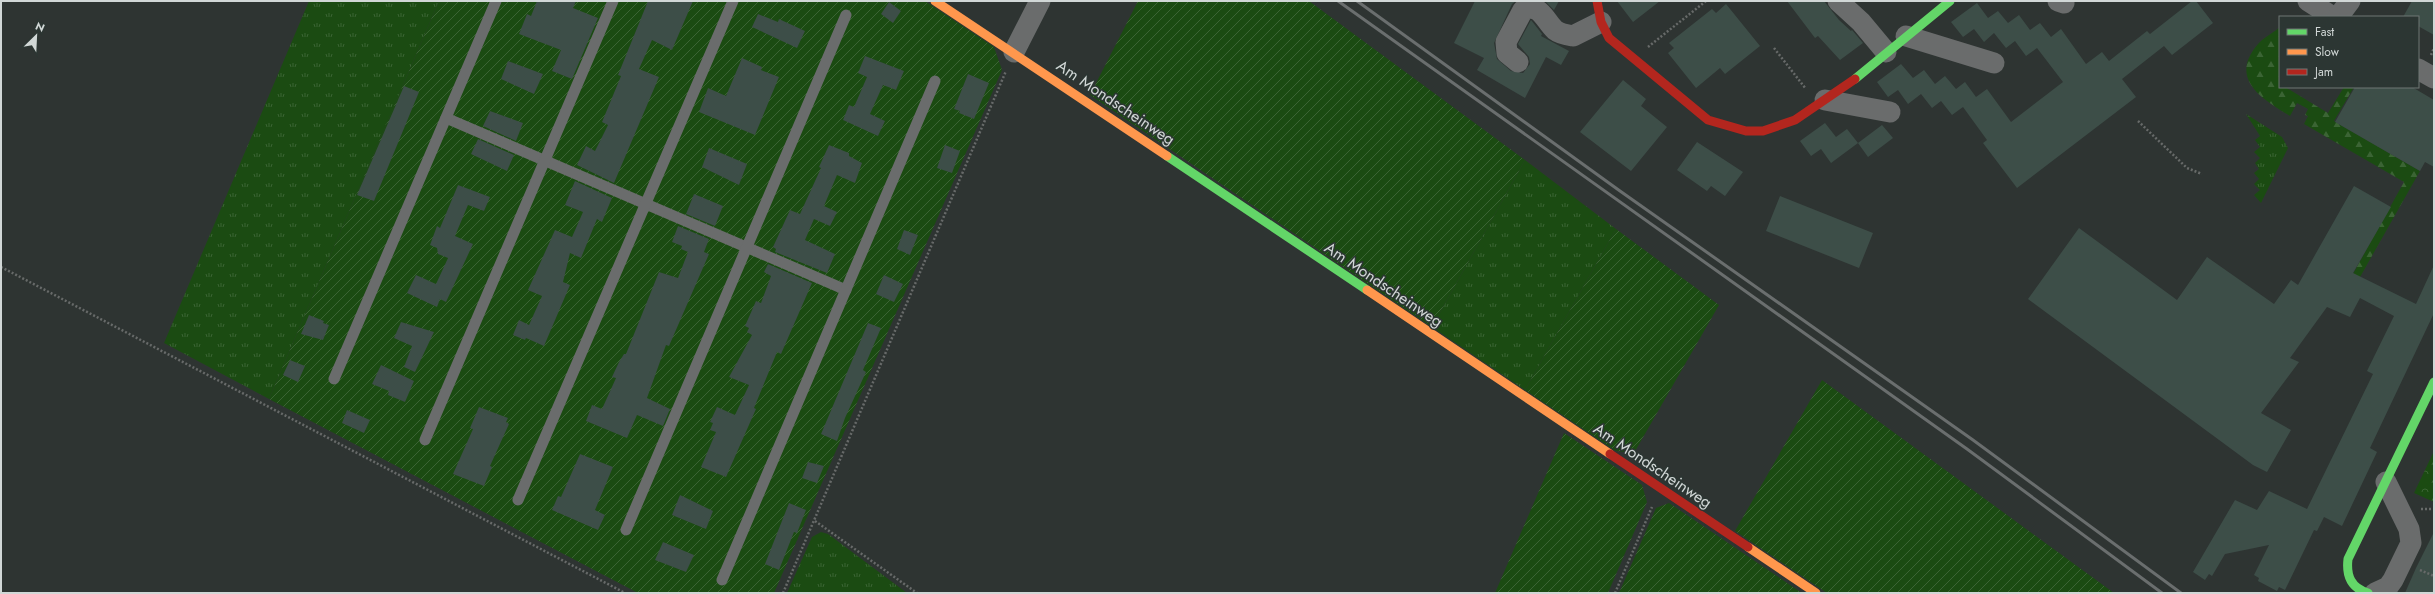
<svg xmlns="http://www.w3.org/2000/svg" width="2435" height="594" viewBox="0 0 2435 594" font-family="Jost,sans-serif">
<defs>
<pattern id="grass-tufts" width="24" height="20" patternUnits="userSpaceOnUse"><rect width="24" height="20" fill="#1b4b12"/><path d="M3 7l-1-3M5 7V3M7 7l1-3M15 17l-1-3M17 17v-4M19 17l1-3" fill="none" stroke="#3b6434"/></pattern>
<pattern id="forest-firs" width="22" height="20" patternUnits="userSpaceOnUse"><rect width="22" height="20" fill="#1b4b12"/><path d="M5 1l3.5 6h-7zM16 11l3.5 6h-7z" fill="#3b6434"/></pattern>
<pattern id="park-crowns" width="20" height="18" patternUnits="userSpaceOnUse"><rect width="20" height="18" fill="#1b4b12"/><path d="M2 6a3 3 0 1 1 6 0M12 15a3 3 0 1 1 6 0" fill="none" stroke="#3b6434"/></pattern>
<pattern id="garden-furrows" width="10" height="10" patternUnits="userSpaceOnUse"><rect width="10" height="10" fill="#1b4b12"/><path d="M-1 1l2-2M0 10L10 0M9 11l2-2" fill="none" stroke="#3b6434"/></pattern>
</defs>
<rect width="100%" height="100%" fill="#2e3432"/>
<g fill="url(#grass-tufts)">
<polygon points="309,1 439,1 269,399 164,343"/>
<polygon points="2246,114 2282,137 2288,148 2261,203 2254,195 2260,190 2254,184 2259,179 2254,173 2259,169 2255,163 2260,158 2254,152 2260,147 2255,140 2260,136"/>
<polygon points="1525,160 1616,229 1525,390 1432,327"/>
<polygon points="821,532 828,534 907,593 787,593 812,537"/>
</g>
<path fill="url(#forest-firs)" d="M 2280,27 L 2280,87 L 2285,87 L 2328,113 L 2344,87 L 2354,87 L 2334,121 L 2420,171 L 2351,293 L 2344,290 L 2404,182 L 2304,124 L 2308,116 L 2305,115 L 2308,109 L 2297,103 L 2290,116 C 2262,99 2228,79 2258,44 C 2264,37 2273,33 2280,27 Z"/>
<polygon fill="url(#park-crowns)" points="2434,451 2434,502 2414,493"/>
<g fill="url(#garden-furrows)">
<polygon points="439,1 925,1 994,47 1002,70 774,593 638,593 269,399"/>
<polygon points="1138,1 1309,1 1525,160 1432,327 1090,95"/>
<polygon points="1616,229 1719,305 1634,453 1616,451 1525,390"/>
<polygon points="1822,380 2114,593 1827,593 1735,531"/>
<polygon points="1564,433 1642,485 1647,502 1608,593 1495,593"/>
<polygon points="1669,503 1802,593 1619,593 1656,508"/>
</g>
<g fill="#3d4e48">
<polygon points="537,1 576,1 573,8 598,18 572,79 552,71 561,50 519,34 527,14 531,16"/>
<polygon points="648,1 693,1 672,50 652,40 639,69 659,77 614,183 577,165 586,146 595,151 608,125 602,122 621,76 618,75"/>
<polygon points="1475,1 1516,1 1512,4 1494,43 1497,59 1511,71 1523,73 1530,64 1529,57 1518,44 1531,20 1542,34 1541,36 1569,51 1561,65 1546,57 1525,98 1477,70 1484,58 1454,43"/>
<polygon points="1545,1 1559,1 1554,10"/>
<polygon points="1617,1 1660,1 1633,22"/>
<polygon points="1787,1 1824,1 1839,20 1851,31 1852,30 1863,43 1840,60 1818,36 1815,38"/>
<polygon points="2192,1 2196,1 2213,23 2172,55 2164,46 2122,79 2136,97 2017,188 1983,143 1987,140 1963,107 1952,115 1941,101 1932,108 1921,94 1908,104 1898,90 1888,97 1877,82 1901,64 1913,78 1924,70 1935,84 1945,76 1956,89 1965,82 1976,97 1987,89 2011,122 2063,82 2037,48 2026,56 2015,41 2006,48 1994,33 1984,42 1974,29 1963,37 1951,22 1977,3 1988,18 1998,11 2008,23 2019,15 2030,30 2040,23 2051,37 2061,29 2086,64 2102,52 2109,61 2147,31 2150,34"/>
<polygon points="2412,1 2434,1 2434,35 2418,26 2418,17 2403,17"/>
<polygon points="889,2 901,11 893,23 881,14"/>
<polygon points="1726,4 1760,46 1725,74 1720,68 1696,88 1668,53 1674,48 1669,43 1712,9 1716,13"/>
<polygon points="758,14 778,22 779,19 805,31 797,48 752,27"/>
<polygon points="865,56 904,71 896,90 883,85 870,114 885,121 878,136 843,120 849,105 854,107 867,77 858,73"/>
<polygon points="742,58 762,67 761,70 779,77 755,135 699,112 708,88 726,96"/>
<polygon points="508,61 543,74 534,94 501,79"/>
<polygon points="968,74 989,83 974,119 959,113 960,111 954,109"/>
<polygon points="1623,80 1646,99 1641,106 1667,127 1631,171 1580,132"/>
<polygon points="404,86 419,92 374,201 357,195"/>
<polygon points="2355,87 2412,87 2434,100 2434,167 2425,162 2420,171 2335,122"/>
<polygon points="490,111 523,123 516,141 483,126"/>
<polygon points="1825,123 1836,137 1847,129 1858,143 1831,163 1821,149 1811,156 1800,141"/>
<polygon points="1882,125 1893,138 1868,157 1858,143"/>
<polygon points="478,139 514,155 507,171 471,154"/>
<polygon points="1697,142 1743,172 1725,196 1711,186 1707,191 1677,170"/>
<polygon points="829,145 849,153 849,156 862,163 855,183 837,175 824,206 837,212 830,226 814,219 805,240 835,254 827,273 775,252 776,249 773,247 790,210 800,214 821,168 819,167"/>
<polygon points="945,145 960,151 952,173 937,168"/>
<polygon points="709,148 747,164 739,185 702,167"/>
<polygon points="575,181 612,198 602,222 597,219 581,258 570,253 563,282 570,285 544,346 526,338 525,340 513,335 519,320 529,325 542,296 528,290 555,230 572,237 583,212 565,205"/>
<polygon points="458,185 490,197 484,211 468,205 455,236 473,244 446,302 440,299 437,307 407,293 416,275 436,284 448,258 438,254 437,248 430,245 437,226 440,228"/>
<polygon points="2354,186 2391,207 2353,273 2416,304 2434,265 2434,313 2370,448 2377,452 2342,526 2324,517 2317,531 2314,530 2285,590 2279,587 2277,591 2258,581 2259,578 2254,575 2269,545 2225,554 2212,576 2209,574 2205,580 2193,572 2235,500 2257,510 2269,491 2307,509 2373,374 2367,371 2394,316 2360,298 2350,317 2327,307 2290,358 2299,362 2261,413 2291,430 2267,472 2253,465 2028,299 2079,228 2177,300 2207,257 2274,304 2291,280 2298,285"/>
<polygon points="694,194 723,206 715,226 686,214"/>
<polygon points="1780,196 1873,233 1859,268 1766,231"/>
<polygon points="678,226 709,239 704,252 709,254 669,346 666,345 647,398 670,409 663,426 637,415 627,438 586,421 592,405 602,409 616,378 612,377 619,362 624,354 626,354 659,272 678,278 688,252 681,249 682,246 672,242"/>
<polygon points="904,230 918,235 910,255 897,249"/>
<polygon points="768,264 812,283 781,354 777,352 754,408 756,409 726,477 701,467 716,432 710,430 713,423 710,422 717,407 735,415 749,385 729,377 752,335 747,332 749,328 745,326 756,301 761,303 771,276 764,272"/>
<polygon points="884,275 903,284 894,302 876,294"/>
<polygon points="309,315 324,321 323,323 329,325 323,340 301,334"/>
<polygon points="401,322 434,332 415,372 404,367 412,346 394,338"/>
<polygon points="868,323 881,328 863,370 866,372 845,418 837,441 821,434"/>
<polygon points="290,360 305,366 298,382 283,375"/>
<polygon points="381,365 414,381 405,402 388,395 389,391 372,384"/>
<polygon points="479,407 508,418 506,422 509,424 490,466 492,467 484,486 453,474 473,429 470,428"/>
<polygon points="347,410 370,420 364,433 342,423"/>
<polygon points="580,454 613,467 595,510 605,515 598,530 552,510 558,496 561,497"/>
<polygon points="808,462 824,466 817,483 802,478"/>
<polygon points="680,495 713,511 706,529 672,515"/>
<polygon points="789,503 806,510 797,533 794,532 779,570 765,564"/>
<polygon points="2434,532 2434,593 2405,593 2416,568"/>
<polygon points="663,542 694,555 686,572 655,560"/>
</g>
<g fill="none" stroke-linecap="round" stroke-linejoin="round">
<g stroke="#676a69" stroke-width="2.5" stroke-dasharray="2 2" stroke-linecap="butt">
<polyline points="1648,47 1706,1"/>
<polyline points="1774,48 1806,89"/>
<polyline points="2431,55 2434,48"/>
<polyline points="2138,121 2187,168 2202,174"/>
<polyline points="1,267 625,593"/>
<polyline points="2421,509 2434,509"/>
<polyline points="815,521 917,593"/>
<polyline points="2420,570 2434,576"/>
<polyline points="783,593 1006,71"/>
<polyline points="1615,593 1652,507"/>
</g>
<g stroke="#6a6c6c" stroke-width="11">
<polyline points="446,118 846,290"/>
<polyline points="334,379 496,1"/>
<polyline points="425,440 613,1"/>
<polyline points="518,500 733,1"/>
<polyline points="626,530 846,15"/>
<polyline points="722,580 935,81"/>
</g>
<g stroke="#6a6c6c" stroke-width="21">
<polyline points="1838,1 1861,22 1886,52"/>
<polyline points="2058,1 2064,3"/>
<polyline points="2308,1 2333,17"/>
<polyline points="2338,17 2350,1"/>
<polyline points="1906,36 1994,63"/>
<polyline points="1014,52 1040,1"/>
<path d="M 1518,62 L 1507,53 L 1506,42 L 1523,10 C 1540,2 1545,21 1555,30 C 1560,34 1567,35 1573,36 L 1601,22"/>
<polyline points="2418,69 2434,78"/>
<polyline points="1825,100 1890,112"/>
<polyline points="2375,593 2388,587 2393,580 2411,543 2409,529 2386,482"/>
</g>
<g stroke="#63d668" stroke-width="9">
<polyline points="1855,79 1950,1"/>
<polyline points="1167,156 1367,290"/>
<path d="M 2368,593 C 2351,588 2346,576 2348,559 L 2434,382"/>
</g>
<g stroke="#ff974d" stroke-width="9">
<polyline points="935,1 1167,156"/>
<polyline points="1367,290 1610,454"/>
<polyline points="1748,547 1816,593"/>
</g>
<g stroke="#b3261e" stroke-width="9">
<polyline points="1597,1 1601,22 1609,38 1708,120 1746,131 1763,131 1795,120 1855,79"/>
<polyline points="1610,454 1748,547"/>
</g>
<g stroke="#6a6e6e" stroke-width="3">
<polyline points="1338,1 1967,449 2162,593"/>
<polyline points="1357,1 1620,191 1973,440 2181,593"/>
</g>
</g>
<g text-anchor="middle" stroke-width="3" stroke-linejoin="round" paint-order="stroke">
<g font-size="16" fill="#d1d7d6" stroke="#2c3633">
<text transform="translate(1116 102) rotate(34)" y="6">Am Mondscheinweg</text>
<text transform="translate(1384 284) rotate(34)" y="6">Am Mondscheinweg</text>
<text transform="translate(1653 465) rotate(34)" y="6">Am Mondscheinweg</text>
</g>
</g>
<rect width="2435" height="594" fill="none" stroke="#d1d7d6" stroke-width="4"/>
<rect x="2279" y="16" width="140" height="72" fill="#2c3633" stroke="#6e7674"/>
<rect x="2287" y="29" width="20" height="6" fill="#63d668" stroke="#6e7674"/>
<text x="2315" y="36" font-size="12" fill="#d1d7d6">Fast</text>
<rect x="2287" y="49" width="20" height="6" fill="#ff974d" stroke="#6e7674"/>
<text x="2315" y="56" font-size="12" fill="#d1d7d6">Slow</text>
<rect x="2287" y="69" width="20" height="6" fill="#b3261e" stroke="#6e7674"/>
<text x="2315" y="76" font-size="12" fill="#d1d7d6">Jam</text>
<g transform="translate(36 36) rotate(24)" stroke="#2c3633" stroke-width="3" paint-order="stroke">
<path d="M0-3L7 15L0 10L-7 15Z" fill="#d1d7d6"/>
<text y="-6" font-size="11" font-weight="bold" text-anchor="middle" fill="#d1d7d6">N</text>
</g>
</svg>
